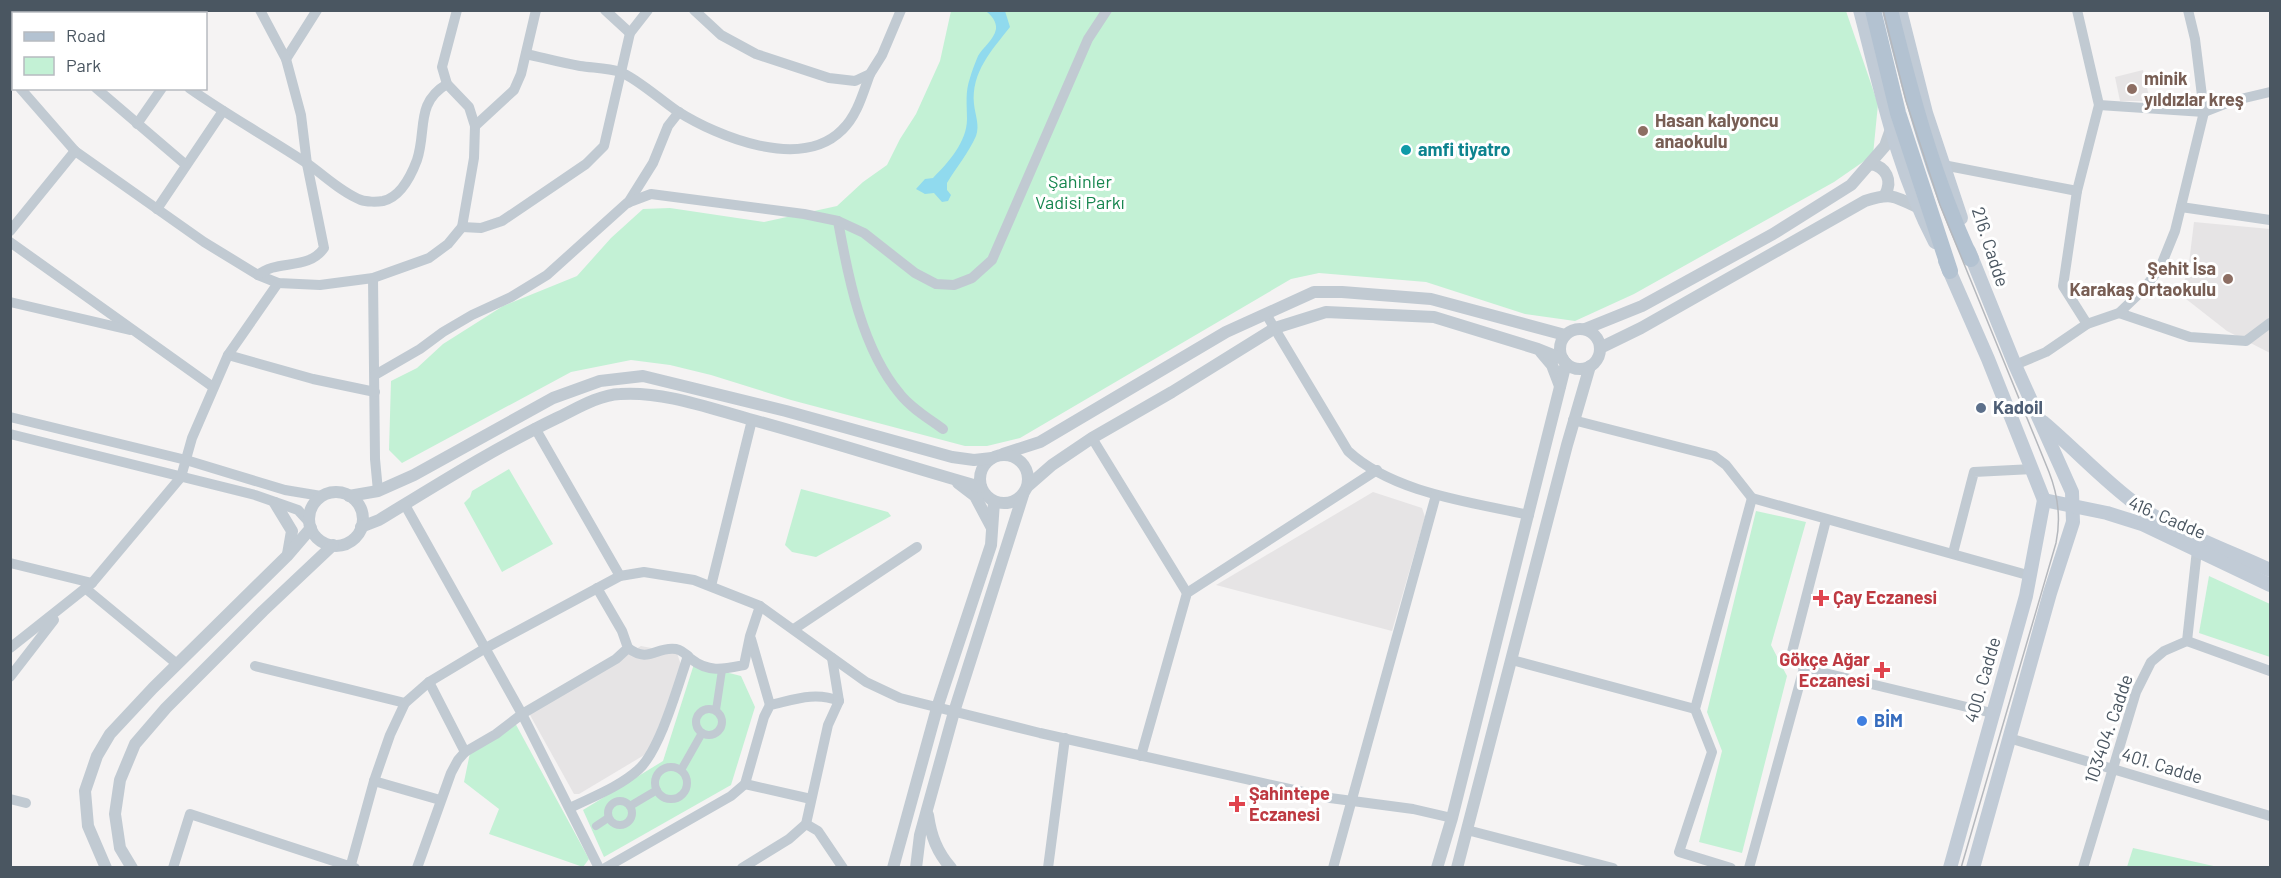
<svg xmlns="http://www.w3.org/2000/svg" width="2281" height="878" viewBox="0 0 2281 878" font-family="Barlow,sans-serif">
<rect width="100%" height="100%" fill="#f5f3f3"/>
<g fill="#e6e4e5">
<polygon points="2143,70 2150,101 2120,101 2115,77"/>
<polygon points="2194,222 2270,229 2270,353 2227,331 2181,295 2189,263"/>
<polygon points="1373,492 1422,508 1425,517 1392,631 1216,585"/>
<polygon points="641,646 677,653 681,665 651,751 579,794 574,794 530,715 533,709"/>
</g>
<g fill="#c3f1d5">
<polygon points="951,11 1846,11 1878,104 1873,155 1834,182 1634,294 1575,321 1525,314 1426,282 1319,273 1291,279 1020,438 987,446 965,446 791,400 711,375 670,365 631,360 571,372 402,463 389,450 391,381 417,368 443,344 503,306 577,276 611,238 643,209 670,208 764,222 837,206 863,182 887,165 900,139 916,114 940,61"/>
<polygon points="509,469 553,544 502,572 464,503 470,497 472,491"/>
<polygon points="801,489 888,512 891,516 816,557 792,552 785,545"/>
<polygon points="1756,511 1806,522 1771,645 1787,676 1742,853 1699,842 1722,751 1707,712"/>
<polygon points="2209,576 2270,604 2270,657 2199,633"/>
<polygon points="694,664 741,676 755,707 731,785 604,857 583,810 663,761"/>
<polygon points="514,721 589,859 583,867 489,834 499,809 464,782 471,748"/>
<polygon points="2133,848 2218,867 2127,867"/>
</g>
<path fill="#90daee" d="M 985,11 L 1005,11 L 1010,27 C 992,50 971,72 974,104 C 975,115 980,125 976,136 C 969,152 956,168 947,183 L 947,190 L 951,195 L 948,201 L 942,202 L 934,193 L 925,194 L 916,189 L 925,179 L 933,178 C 948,163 967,142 967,119 C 967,104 965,92 970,78 C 972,71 975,63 978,56 C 983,47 994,40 996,29 C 997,22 991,14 985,11 Z"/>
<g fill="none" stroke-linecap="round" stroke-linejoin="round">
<g stroke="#c1cad2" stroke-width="8">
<circle cx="709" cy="722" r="13"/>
<polyline points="716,710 722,670"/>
<circle cx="671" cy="783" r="16"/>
<polyline points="681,770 702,733"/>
<circle cx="620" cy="813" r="12"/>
<polyline points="630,806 657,790"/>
<polyline points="596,826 608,818"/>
</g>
<g stroke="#c1cad2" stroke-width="10">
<polyline points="36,10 38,14"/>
<polyline points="112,10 114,14"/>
<polyline points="605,10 630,33"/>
<polyline points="694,10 721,35 756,54 829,78 855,81 870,74 882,55 901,10"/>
<polyline points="2077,10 2099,105 2077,191 2063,286 2087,324"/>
<polyline points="17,14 20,10"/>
<path d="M 526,54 C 544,58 562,63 580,66 C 593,68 608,68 620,72 C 635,77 662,101 677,111 C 718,137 801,171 842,130 C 857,116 863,93 870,74"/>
<polyline points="286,59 317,10"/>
<polyline points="10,79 14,82"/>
<polyline points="20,88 75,151 204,242 258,275 278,283 320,285 373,278 429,258 448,244 462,227 474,158 475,126 469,107 447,84 442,67 457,10"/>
<polyline points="96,88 186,165"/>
<path d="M 189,88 C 227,115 269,138 308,164 C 325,176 341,192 361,200 C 366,202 377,202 383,201 C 401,197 411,176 417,160 C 427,130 415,103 447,84"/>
<polyline points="2099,105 2204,112 2232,101 2270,92"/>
<polyline points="137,124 162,88"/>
<polyline points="475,126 514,90 521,74 536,10"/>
<polyline points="1943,165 2077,191"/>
<polyline points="628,203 653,163 668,126 679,112"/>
<polyline points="2181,207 2270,220"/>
<polyline points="157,209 223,111"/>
<path d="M 838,221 C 848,277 862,349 900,394 C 911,408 928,418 943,429"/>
<polyline points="462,227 481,228 502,221 586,164 604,146 630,33 648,10"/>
<polyline points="10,231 75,151"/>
<polyline points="10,242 213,387"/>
<path d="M 258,275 C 277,259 308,271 324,248 L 307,164 L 301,115 L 286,59 L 260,10"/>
<polyline points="373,278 375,459 378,491"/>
<polyline points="10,302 130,330"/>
<polyline points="2119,313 2190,337 2246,341 2270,323"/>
<path d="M 1266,314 L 1348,451 C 1393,493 1471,502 1529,515"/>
<polyline points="228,355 313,379 375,392"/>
<polyline points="2015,365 2046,352 2087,324 2119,313 2143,290 2160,268 2175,231 2204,112 2195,39 2188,10"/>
<polyline points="375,375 420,349 443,332 472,315 511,297 547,275 627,203 651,194 804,214 838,221 864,233 915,273 936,284 954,285 972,278 992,260 1088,39 1107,10"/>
<polyline points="10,417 186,460 285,490 321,496"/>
<polyline points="1573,420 1714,456 1726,465 1752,498 2031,576"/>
<polyline points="535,428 620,576"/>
<polyline points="10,434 255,495 298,510 309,522"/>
<polyline points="1092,438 1187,593"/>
<polyline points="405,505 522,714 599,868"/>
<polyline points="1953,553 1974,472 2033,469"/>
<polyline points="10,563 92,583"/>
<polyline points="711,586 752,420"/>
<polyline points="85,588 177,664"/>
<polyline points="794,629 917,547"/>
<polyline points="751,639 770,705"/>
<polyline points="2187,641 2270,671"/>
<polyline points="10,648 92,583 181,477 192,438 228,355 278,283"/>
<path d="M 628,648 C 650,664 655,646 676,649 C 682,650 687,655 691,659 C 709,673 724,669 744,665 L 750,636 L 760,606"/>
<polyline points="1512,660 1695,709"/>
<polyline points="255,666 405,703"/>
<polyline points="1804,668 1792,652 1826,520"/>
<polyline points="10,677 54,620"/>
<polyline points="429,682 465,752"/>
<polyline points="2009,738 2270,816"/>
<polyline points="1141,756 1187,593 1377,470"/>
<polyline points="374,781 440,800"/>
<polyline points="745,784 811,799"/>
<polyline points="10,799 26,803"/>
<path d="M 570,808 C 592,797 619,787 638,770 C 660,751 678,685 688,656"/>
<polyline points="806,824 818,831 843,868"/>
<polyline points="1467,830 1613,868"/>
<polyline points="173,868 190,814 355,868"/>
<polyline points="350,868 374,781 390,735 405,703 429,682 484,649 620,576 644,572 694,580 760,606 866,682 900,698 1040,733 1330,798 1413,809 1452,818"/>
<polyline points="417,868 451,773 458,760 465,752 496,734 522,714 616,659 628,648 622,631 597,588"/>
<path d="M 605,868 L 731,796 L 745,784 L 764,717 L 770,705 C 793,700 815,691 839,701"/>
<polyline points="742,868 789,839 806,824 828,725 839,701 832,658"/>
<polyline points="1048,868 1065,738"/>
<polyline points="1333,868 1436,495"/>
<polyline points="1731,868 1679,852 1712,752 1695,709 1752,498"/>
<polyline points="1749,868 1804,668 1992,713"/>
<polyline points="2083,868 2136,692 2151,662 2164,651 2187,641 2197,550"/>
</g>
<g stroke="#c1cad2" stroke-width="12">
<path d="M 1871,164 C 1886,167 1893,180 1885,195"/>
<polyline points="1585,329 1642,306 1773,234 1851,185 1885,146 1891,129"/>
<circle cx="1580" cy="349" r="20"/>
<path d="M 1600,348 L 1641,328 L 1865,201 C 1890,193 1893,195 1917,207"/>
<polyline points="1541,352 1552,365 1560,386"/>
<polyline points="1003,454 1040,442 1226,332 1314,292 1342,292 1431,299 1565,335"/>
<circle cx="1004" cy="479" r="24"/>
<polyline points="958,483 975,496 992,528"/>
<polyline points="1028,486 1052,465 1092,438 1172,392 1275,328 1326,312 1434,317 1538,349 1563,359"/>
<circle cx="336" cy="519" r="27"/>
<polyline points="349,496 378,491 414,475 553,398 600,381 643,376 786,411 952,457 974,460 992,458"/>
<polyline points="275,503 292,531 288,554"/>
<path d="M 361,527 L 379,520 C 438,484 495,448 557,418 C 576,409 598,395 620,394 C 663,391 709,408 749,419 C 827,440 903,465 981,487"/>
<path d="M 928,815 C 931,836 937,852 951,868"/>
<polyline points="106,868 88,826 85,791 97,756 110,734 153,688 287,556 311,528"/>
<polyline points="132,868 120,848 115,814 120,780 135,744 166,708 263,611 333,545"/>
<polyline points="893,868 937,708 991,545 994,502"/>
<polyline points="916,868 920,835 954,712 1023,495"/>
<polyline points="1437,868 1452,818 1566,363"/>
<polyline points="1457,868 1567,445 1590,366"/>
</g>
<g stroke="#c1cbd6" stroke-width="14">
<path d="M 1860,10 C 1881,89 1897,170 1935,242"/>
<polyline points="1900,10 1926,113 1961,218"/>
<polyline points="1969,251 2015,365 2072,492 2073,522 2050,593 1973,868"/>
<polyline points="1945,261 1988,359 2044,500"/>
<path d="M 2043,422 C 2075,449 2103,480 2137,505 C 2173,531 2229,551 2270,570"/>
<polyline points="2044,500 2107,513 2142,524 2270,585"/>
<polyline points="1950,868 2026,596 2044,500"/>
</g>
<g stroke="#b3c2d1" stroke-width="16">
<polyline points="1873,10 1898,113 1950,271"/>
<path d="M 1890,10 C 1911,95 1934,180 1971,259"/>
</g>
<path stroke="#b5b8bd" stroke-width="1.5" d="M 1883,10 L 1906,101 L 1940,205 L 2049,472 C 2058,495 2061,519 2056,543 L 1961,868"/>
</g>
<g fill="#8d6e63" stroke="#fff" stroke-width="2">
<circle cx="2132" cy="89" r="6"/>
<circle cx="1643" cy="131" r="6"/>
<circle cx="2228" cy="279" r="6"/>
</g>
<circle fill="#0f9aa8" stroke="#fff" stroke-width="2" cx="1406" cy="150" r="6"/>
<circle fill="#5c6f8a" stroke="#fff" stroke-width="2" cx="1981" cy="408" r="6"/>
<g fill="#e0444e" stroke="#fff" stroke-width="2">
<path d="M1818 589h6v6h6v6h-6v6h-6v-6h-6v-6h6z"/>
<path d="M1879 661h6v6h6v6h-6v6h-6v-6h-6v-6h6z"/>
<path d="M1234 795h6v6h6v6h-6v6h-6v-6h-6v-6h6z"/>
</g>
<circle fill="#3f7fe0" stroke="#fff" stroke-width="2" cx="1862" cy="721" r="6"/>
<g text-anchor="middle" stroke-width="6" stroke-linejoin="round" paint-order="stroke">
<g font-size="18" font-weight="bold" fill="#785e54" stroke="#fff" text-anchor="start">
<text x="2144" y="85">minik<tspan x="2144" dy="21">yıldızlar kreş</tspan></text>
<text x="1655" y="127">Hasan kalyoncu<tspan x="1655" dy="21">anaokulu</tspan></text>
<text x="2216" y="275" text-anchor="end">Şehit İsa<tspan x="2216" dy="21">Karakaş Ortaokulu</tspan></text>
</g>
<g font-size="18" font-weight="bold" fill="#0d838f" stroke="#fff" text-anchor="start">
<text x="1418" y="156">amfi tiyatro</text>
</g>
<g font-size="18" fill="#17864f" stroke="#fff">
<text x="1080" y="188">Şahinler<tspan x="1080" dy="21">Vadisi Parkı</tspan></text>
</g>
<g font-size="18" fill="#4a5661" stroke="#fff">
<text transform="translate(1990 247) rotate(72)" y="6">216. Cadde</text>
<text transform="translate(2167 518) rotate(23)" y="6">416. Cadde</text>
<text transform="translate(1983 680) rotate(-74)" y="6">400. Cadde</text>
<text transform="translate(2109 729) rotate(-71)" y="6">103404. Cadde</text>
<text transform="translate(2162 766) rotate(17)" y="6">401. Cadde</text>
</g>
<g font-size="18" font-weight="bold" fill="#4e5e75" stroke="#fff" text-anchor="start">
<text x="1993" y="414">Kadoil</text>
</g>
<g font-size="18" font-weight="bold" fill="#be3a42" stroke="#fff" text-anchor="start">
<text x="1833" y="604">Çay Eczanesi</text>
<text x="1870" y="666" text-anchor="end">Gökçe Ağar<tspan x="1870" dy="21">Eczanesi</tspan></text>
<text x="1249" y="800">Şahintepe<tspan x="1249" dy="21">Eczanesi</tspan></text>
</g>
<g font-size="18" font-weight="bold" fill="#366cbe" stroke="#fff" text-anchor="start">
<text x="1874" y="727">BİM</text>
</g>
</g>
<rect width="2281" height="878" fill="none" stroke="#4a5661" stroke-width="24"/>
<rect x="12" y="12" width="195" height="78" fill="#ffffff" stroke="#b7bbc0" stroke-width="1.5"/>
<rect x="24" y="32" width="30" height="9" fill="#b3c2d1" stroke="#b7bbc0" stroke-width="1.5"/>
<text x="66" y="42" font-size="18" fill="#4a5661">Road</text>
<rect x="24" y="57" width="30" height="18" fill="#c3f1d5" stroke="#b7bbc0" stroke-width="1.5"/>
<text x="66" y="72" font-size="18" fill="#4a5661">Park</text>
</svg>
